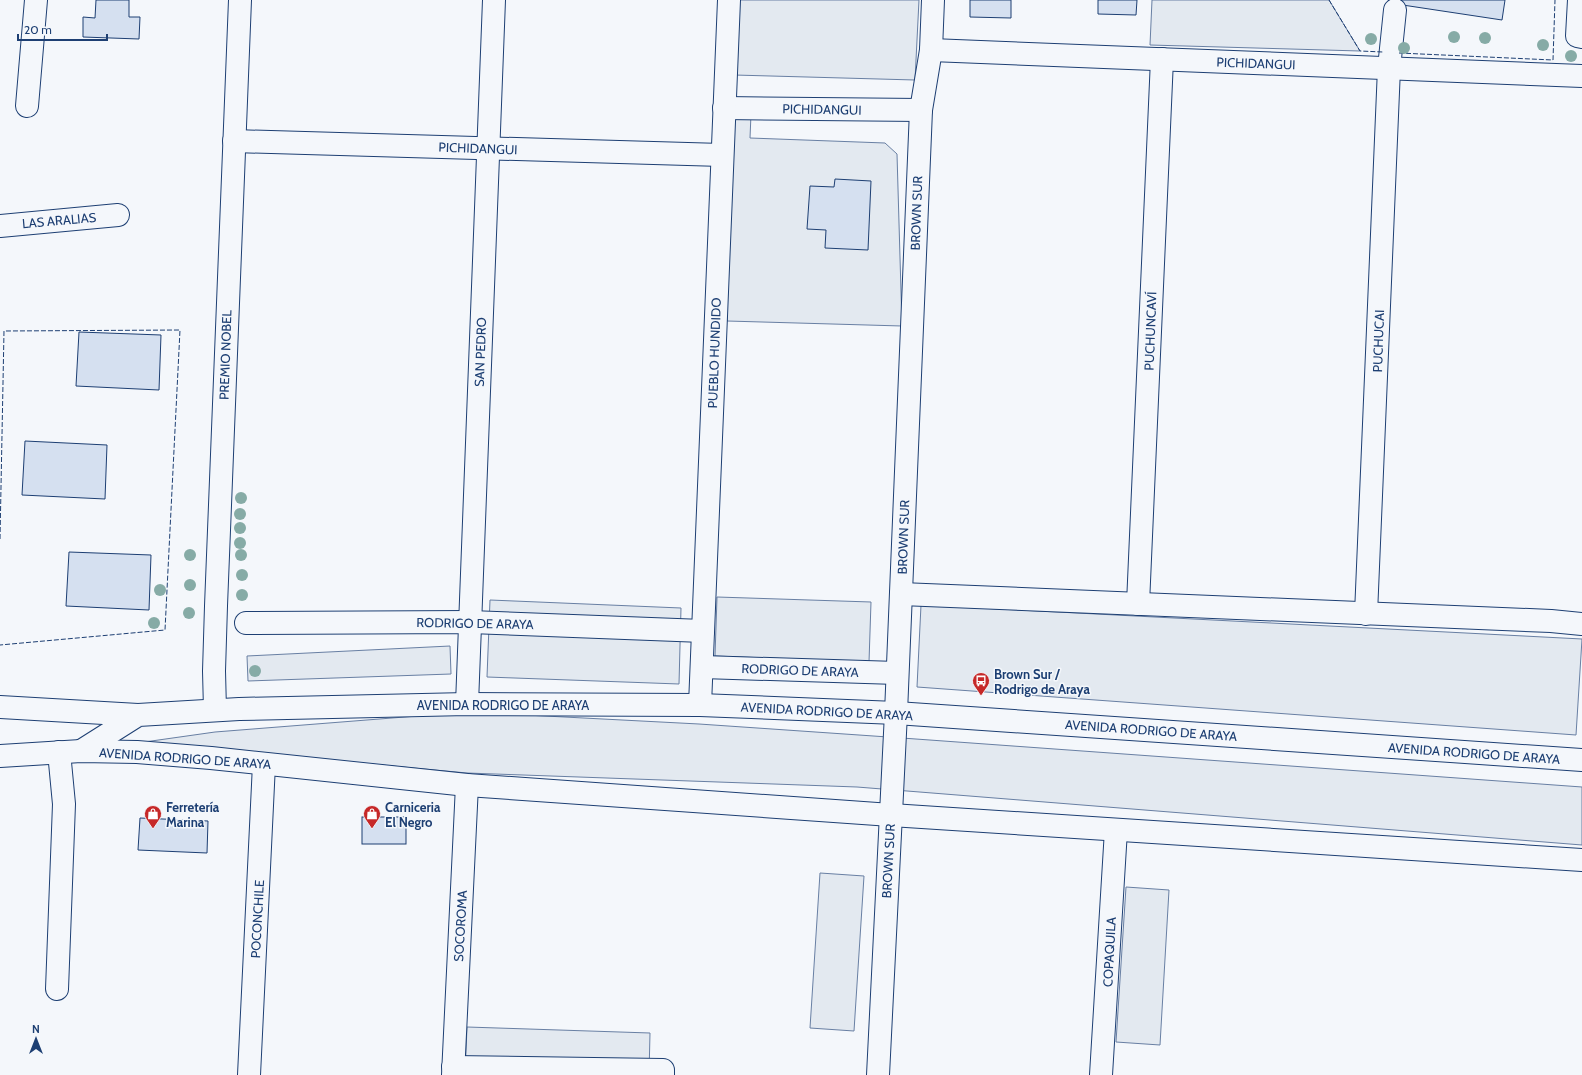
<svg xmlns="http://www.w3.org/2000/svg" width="1582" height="1075" viewBox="0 0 1582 1075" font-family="Cabin,sans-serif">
<rect width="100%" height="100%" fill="#f4f7fb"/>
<g fill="#e3e9f0" stroke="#687fa3">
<polygon points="736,0 919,0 915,80 734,75"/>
<polygon points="1152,0 1329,0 1360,51 1150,45"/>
<polygon points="751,114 750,138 885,143 897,154 902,326 727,321 732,120"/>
<polygon points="717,597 871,602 869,662 715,656"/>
<polygon points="490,600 681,608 679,684 487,677"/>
<polygon points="921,605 1582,639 1576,735 917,687"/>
<polygon points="450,646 451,674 248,681 247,656"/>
<polygon points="468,712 699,724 888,737 1582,787 1582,845 857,787 467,773 263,754 109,747 215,732"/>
<polygon points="820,873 864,876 854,1031 810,1028"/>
<polygon points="1126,887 1169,890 1160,1045 1116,1042"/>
<polygon points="467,1027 650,1033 649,1075 465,1075"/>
</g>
<g fill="#d5e0f0" stroke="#1d3f73">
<polygon points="96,0 129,0 129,17 140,17 139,39 83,37 83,17 95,18"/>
<polygon points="970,0 1011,0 1011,18 970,17"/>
<polygon points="1098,0 1137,0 1136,15 1098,14"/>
<polygon points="1397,0 1505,0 1502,20 1396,4"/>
<polygon points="835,179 871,181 868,250 825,248 826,230 807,229 810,186 834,187"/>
<polygon points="79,332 161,335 159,390 76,386"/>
<polygon points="25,441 107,445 105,499 22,495"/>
<polygon points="69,552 151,555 149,610 66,606"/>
<rect x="362" y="817" width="44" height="27"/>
<polygon points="140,818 208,821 207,853 138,850"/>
</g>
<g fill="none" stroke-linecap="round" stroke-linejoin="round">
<defs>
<g id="minor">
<polyline points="1579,0 1577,36 1582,37"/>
<polyline points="931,50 1582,76"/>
<polyline points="27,106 36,0"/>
<polyline points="724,108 921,110"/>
<polyline points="234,141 722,155"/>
<polyline points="0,226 118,215"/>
<polyline points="901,594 1551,621 1582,624"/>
<polyline points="1138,604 1162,59"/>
<polyline points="1366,614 1389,68 1395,10"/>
<polyline points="246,623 470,622 703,631"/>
<polyline points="702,667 897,673"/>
<polyline points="467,704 494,0"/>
<polyline points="700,705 729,0"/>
<polyline points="0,707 138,715"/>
<polyline points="215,710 214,671 216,606 240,0"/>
<polyline points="57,989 64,804 59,752"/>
<polyline points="453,1067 663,1070 663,1075"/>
<polyline points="249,1075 264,764"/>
<polyline points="453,1075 467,785"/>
<polyline points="878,1075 896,713 921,110 931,50 933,0"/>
<polyline points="1101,1075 1116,830"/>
</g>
<g id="major">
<polyline points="81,751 138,715 239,709 467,704 700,705 896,713 1582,760"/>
<polyline points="0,756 81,751 137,752 211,758 467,785 891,815 1582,860"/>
</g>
</defs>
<use href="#minor" stroke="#1d3f73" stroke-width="24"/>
<use href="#major" stroke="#1d3f73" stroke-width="24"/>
<use href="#minor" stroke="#f4f7fb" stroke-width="22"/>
<use href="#major" stroke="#f4f7fb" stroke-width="22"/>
<g stroke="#1d3f73" stroke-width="1" stroke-dasharray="5 2" stroke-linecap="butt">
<polyline points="1329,0 1360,51 1383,52"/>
<polyline points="1399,53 1553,60 1555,0"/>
<polyline points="0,539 4,331 180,330 165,630 0,645"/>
</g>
</g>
<g fill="#86aba6">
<circle cx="1454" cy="37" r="6"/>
<circle cx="1485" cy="38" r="6"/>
<circle cx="1371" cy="39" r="6"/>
<circle cx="1543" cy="45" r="6"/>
<circle cx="1404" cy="48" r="6"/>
<circle cx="1571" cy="56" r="6"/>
<circle cx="241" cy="498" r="6"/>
<circle cx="240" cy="514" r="6"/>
<circle cx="240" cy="528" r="6"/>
<circle cx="240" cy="543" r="6"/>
<circle cx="190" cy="555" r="6"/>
<circle cx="241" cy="555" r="6"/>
<circle cx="242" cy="575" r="6"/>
<circle cx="190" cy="585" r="6"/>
<circle cx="160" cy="590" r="6"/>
<circle cx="242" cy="595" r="6"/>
<circle cx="189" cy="613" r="6"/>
<circle cx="154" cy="623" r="6"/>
<circle cx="255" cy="671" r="6"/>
</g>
<defs>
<symbol id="bus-pin" viewBox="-11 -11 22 30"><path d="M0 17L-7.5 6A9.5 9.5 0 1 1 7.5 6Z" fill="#c62828" stroke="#f4f7fb"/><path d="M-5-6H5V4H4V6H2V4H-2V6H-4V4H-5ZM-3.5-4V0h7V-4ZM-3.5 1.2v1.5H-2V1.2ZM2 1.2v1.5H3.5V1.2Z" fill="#fff"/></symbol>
<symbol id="shop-pin" viewBox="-11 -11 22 30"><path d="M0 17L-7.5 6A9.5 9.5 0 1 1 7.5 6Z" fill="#c62828" stroke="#f4f7fb"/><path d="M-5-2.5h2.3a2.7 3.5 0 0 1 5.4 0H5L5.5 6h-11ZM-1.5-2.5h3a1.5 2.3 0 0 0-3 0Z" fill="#fff"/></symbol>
</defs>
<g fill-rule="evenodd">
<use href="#bus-pin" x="971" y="671" width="20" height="27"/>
<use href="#shop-pin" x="143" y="804" width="20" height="27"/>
<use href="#shop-pin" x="362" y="804" width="20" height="27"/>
</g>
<g text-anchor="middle" stroke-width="3" stroke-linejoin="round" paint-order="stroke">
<g font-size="13" fill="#1d3f73" stroke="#f4f7fb">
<text transform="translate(1256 63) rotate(2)" y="5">PICHIDANGUI</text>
<text transform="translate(822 109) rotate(1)" y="5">PICHIDANGUI</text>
<text transform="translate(478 148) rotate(2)" y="5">PICHIDANGUI</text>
<text transform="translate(916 213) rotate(-88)" y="5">BROWN SUR</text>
<text transform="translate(59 220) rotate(-5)" y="5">LAS ARALIAS</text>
<text transform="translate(1150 331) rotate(-88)" y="5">PUCHUNCAVÍ</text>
<text transform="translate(1378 341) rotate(-88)" y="5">PUCHUCAI</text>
<text transform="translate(480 352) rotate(-88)" y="5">SAN PEDRO</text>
<text transform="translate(714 353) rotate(-88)" y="5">PUEBLO HUNDIDO</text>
<text transform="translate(225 355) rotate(-88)" y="5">PREMIO NOBEL</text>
<text transform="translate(903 537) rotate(-88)" y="5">BROWN SUR</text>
<text transform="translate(475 623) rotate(1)" y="5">RODRIGO DE ARAYA</text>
<text transform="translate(800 670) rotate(2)" y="5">RODRIGO DE ARAYA</text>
<text x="503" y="710">AVENIDA RODRIGO DE ARAYA</text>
<text transform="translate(827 711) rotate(3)" y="5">AVENIDA RODRIGO DE ARAYA</text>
<text transform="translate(1151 730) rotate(4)" y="5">AVENIDA RODRIGO DE ARAYA</text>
<text transform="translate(1474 753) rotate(4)" y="5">AVENIDA RODRIGO DE ARAYA</text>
<text transform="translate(185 758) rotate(4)" y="5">AVENIDA RODRIGO DE ARAYA</text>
<text transform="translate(888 861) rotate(-87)" y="5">BROWN SUR</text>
<text transform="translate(257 919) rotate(-87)" y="5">POCONCHILE</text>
<text transform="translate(460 926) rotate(-87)" y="5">SOCOROMA</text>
<text transform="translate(1109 952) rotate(-87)" y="5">COPAQUILA</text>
</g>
<g font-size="13" font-weight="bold" fill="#1d3f73" stroke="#f4f7fb" text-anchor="start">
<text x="994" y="679">Brown Sur /<tspan x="994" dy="15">Rodrigo de Araya</tspan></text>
<text x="166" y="812">Ferretería<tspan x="166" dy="15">Marina</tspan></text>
<text x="385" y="812">Carniceria<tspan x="385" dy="15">El Negro</tspan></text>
</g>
</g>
<g transform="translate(36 1039)" stroke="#f4f7fb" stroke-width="3" paint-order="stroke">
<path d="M0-3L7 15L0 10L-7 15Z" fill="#1d3f73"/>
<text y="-6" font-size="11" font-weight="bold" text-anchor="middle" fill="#1d3f73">N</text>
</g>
<path d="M18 34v6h89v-6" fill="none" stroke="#1d3f73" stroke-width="2"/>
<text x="24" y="34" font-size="12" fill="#1d3f73" stroke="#f4f7fb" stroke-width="3" paint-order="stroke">20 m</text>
</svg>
